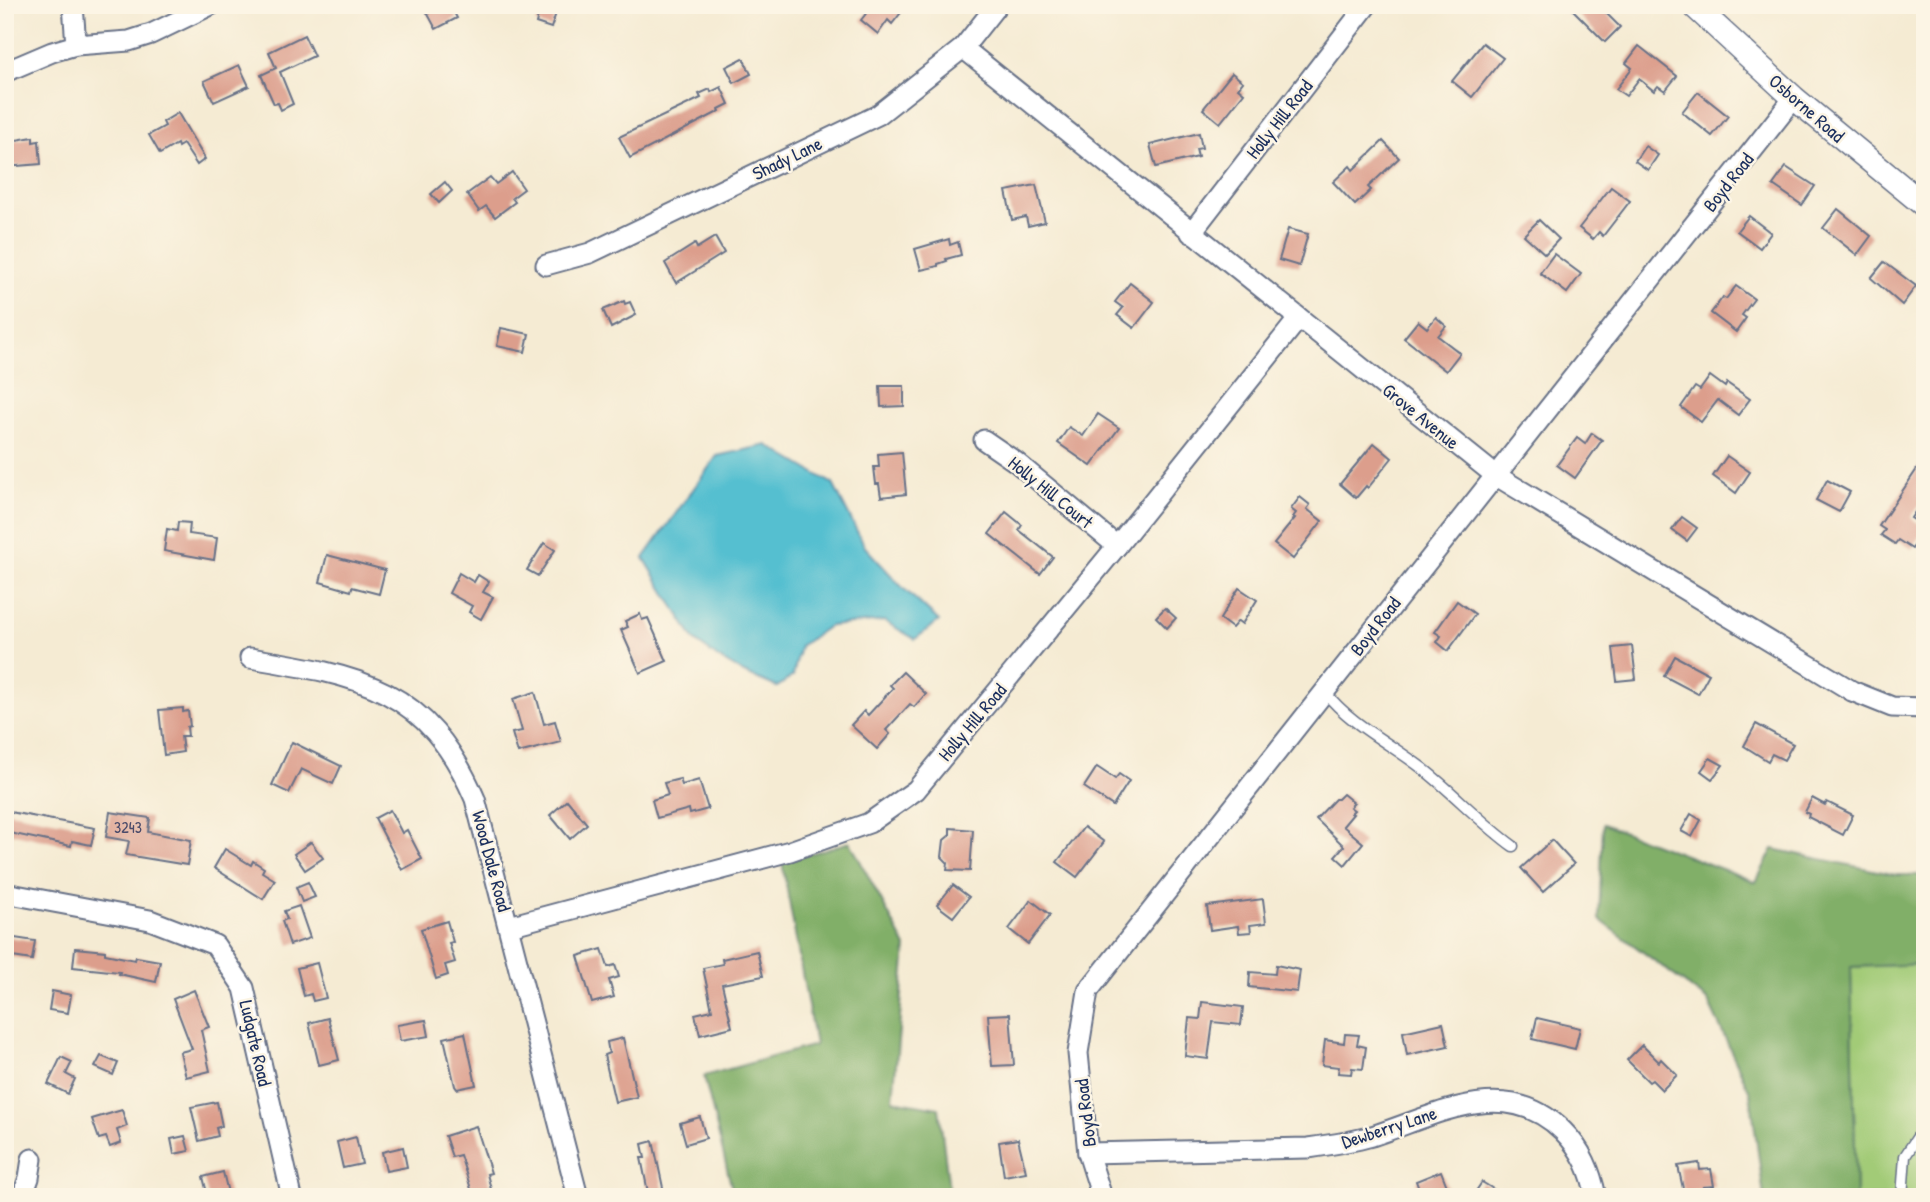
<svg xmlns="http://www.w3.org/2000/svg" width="1930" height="1202" viewBox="0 0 1930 1202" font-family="'Patrick Hand',sans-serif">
<rect width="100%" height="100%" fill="#fcf5e5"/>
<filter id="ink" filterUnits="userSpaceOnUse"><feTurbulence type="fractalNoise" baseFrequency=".0143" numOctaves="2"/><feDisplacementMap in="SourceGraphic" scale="14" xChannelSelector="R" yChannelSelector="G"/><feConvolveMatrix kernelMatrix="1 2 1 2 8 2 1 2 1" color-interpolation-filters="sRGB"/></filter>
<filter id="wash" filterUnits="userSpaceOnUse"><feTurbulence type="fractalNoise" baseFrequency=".00686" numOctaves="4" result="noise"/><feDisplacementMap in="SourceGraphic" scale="28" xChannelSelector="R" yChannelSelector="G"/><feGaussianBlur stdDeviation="1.57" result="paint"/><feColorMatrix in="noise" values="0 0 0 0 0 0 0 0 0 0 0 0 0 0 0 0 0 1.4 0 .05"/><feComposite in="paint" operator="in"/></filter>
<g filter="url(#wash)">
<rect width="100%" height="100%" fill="#f5ebd3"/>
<polygon fill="#a2cb77" stroke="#5e7d6a" stroke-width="2" points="1925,964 1925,1197 1856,1197 1851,967"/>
<g fill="#81af68" stroke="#4e6f63" stroke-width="2">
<polygon points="1603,824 1756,882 1773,849 1896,875 1925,875 1925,964 1851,967 1856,1197 1764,1197 1750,1092 1708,1001 1599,919"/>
<polygon points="850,842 906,947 893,1100 939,1108 950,1197 734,1197 704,1076 815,1045 782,862"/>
</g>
<polygon fill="#55bfd0" stroke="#387797" stroke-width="2" points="767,445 833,484 865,547 902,587 939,621 915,639 884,621 829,626 800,646 793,676 777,687 744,673 718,658 695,641 644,558 717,456"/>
<g id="blocks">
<g fill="#dc9e8c">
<polygon points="423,5 450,5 457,18 436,29"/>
<polygon points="873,5 907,5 892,24 888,20 878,34 861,20"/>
<polygon points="1568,5 1598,5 1620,27 1605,42"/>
<polygon points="540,8 556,13 551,28 536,23"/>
<polygon points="304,35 314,56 280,72 293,104 281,110 278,103 274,104 261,75 276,68 269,52"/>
<polygon points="1483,43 1503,58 1472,97 1452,81"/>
<polygon points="1639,46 1677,76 1665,91 1658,86 1654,91 1639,79 1626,96 1616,89 1632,68 1626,63"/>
<polygon points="743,58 751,74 734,83 726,67"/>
<polygon points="239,65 249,86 214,102 204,81"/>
<polygon points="1232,73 1243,82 1238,88 1244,93 1220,123 1203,109"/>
<polygon points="721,87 729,104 719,109 720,111 630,158 619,137 701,98 699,94 710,89 711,92"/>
<polygon points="1698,92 1728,116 1712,136 1682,112"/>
<polygon points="178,113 205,159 197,165 183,144 178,147 177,144 160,154 149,135 165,126 163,122"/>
<polygon points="1199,133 1202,148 1196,149 1198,157 1156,167 1150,145"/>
<polygon points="33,137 33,142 39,141 41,164 5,167 5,142"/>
<polygon points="1383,141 1399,158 1368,187 1371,190 1355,205 1333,182 1350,166 1353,170"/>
<polygon points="1645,146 1658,155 1648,170 1635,161"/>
<polygon points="1786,167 1815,186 1802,205 1773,185"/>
<polygon points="512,172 524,189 512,198 515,202 495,217 486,206 479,211 467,194 490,177 496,184"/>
<polygon points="445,182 452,191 439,203 431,194"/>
<polygon points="1036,185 1045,222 1028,226 1026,217 1012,220 1006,191"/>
<polygon points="1611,187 1630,201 1603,236 1599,232 1593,239 1579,228"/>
<polygon points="1838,209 1871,236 1857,255 1823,228"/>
<polygon points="1749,216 1771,233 1760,248 1737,231"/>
<polygon points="1539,220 1559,239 1545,254 1524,235"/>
<polygon points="1288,229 1308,234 1299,266 1279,260"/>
<polygon points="715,237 724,253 676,283 665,263 695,244 697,248"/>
<polygon points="949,239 950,245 958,242 961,255 946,259 947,261 938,264 938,266 921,270 915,249"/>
<polygon points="1554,254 1581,274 1567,293 1540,273"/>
<polygon points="1884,262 1916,286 1902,305 1871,278"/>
<polygon points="1130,283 1154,302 1134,328 1117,315 1123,308 1115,302"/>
<polygon points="1736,286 1754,299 1742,315 1746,318 1736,332 1711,313 1723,297 1726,299"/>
<polygon points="624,301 625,304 630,302 636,315 611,328 603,310"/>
<polygon points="1436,317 1446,326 1438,336 1460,353 1446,371 1404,338 1418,321 1427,328"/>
<polygon points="501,328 529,334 525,352 497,346"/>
<polygon points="1710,376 1725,387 1727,383 1750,399 1738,415 1718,400 1701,422 1681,407 1695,387 1700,390"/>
<polygon points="880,386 904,386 904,406 881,407"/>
<polygon points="1098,414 1119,428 1091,466 1058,443 1069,427 1083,436"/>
<polygon points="1592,433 1602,440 1575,478 1557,465 1577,438 1585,444"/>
<polygon points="1374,443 1392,458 1368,488 1366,486 1356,498 1340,484"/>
<polygon points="902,452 906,494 881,497 879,484 876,484 874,467 879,467 878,454"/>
<polygon points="1727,456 1750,472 1736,493 1713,476"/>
<polygon points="1925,457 1925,497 1911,518 1925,527 1925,530 1912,549 1898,540 1895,544 1881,535 1885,530 1879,526"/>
<polygon points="1827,480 1850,492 1839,512 1816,500"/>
<polygon points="1300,497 1310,505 1307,509 1322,521 1293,559 1274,544 1295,518 1293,517 1296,513 1291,509"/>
<polygon points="1006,512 1022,525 1019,530 1053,557 1040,574 989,534"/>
<polygon points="1682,517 1697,528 1687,541 1672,530"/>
<polygon points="178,522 190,523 189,534 217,538 214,560 164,551 167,529 177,531"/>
<polygon points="544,543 555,550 538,576 527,570"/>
<polygon points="327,555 385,570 379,594 352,587 351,591 320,582"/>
<polygon points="459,573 474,582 478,575 489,582 483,592 493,597 481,619 469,612 472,606 449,593"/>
<polygon points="1239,588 1257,600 1242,624 1238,621 1232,628 1220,619"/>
<polygon points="1457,601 1475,614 1448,651 1437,642 1441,636 1435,632"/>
<polygon points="1165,608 1176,618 1167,628 1156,617"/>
<polygon points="640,614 642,620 648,618 667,661 640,673 621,630 628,627 625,621"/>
<polygon points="1632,646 1636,679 1617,681 1613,648"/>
<polygon points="1675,656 1709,674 1698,694 1664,676"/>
<polygon points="903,672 926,694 914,707 910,704 886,730 890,734 877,749 851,725 864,711 868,715 893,688 890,685"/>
<polygon points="535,692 544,724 555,721 561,742 518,753 512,733 522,731 513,699"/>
<polygon points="183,708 183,712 188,711 190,726 187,727 188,736 181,736 183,752 164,755 159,710"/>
<polygon points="1756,724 1793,744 1784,760 1772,754 1768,761 1744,746"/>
<polygon points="292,742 341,766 333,784 301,769 289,793 272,785"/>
<polygon points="1710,758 1723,765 1712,779 1701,771"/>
<polygon points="1097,767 1115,779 1119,774 1129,781 1113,806 1084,787"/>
<polygon points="680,779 682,785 699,780 708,809 690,814 689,809 657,818 652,800 668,795 664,783"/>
<polygon points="1343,794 1354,803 1350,807 1354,810 1351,813 1353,814 1343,826 1363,843 1345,865 1335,856 1344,846 1316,819 1335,799 1338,799"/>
<polygon points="1812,798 1825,805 1827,802 1853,815 1843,835 1808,817 1809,814 1805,812"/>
<polygon points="567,800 587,824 570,839 550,815"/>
<polygon points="390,810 402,833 407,830 422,859 402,870 375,818"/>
<polygon points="5,811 95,828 91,845 72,841 71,846 5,832"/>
<polygon points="110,812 150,818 148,832 191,840 187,865 126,855 129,841 106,837"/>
<polygon points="1691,814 1701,820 1692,837 1681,831"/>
<polygon points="1084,827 1104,842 1077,877 1057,862"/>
<polygon points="950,828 973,830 970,871 947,870 948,863 942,857 944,840 950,835"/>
<polygon points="1552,840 1574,864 1543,892 1521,868"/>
<polygon points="311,842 323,858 305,870 294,854"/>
<polygon points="225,849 251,865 253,861 264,868 262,872 275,880 263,899 214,868"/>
<polygon points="308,882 315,897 302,902 296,887"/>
<polygon points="953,885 969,897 953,917 937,905"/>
<polygon points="1263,899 1266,923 1250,925 1251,932 1239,933 1238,926 1210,930 1207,906"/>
<polygon points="1031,900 1050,915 1028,944 1009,929"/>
<polygon points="299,906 310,938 290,945 282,921 287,919 284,911"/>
<polygon points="447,921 453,942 449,943 455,962 445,965 448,975 436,979 421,929"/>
<polygon points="8,937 35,941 32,960 6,956"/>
<polygon points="75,948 105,951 105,954 135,960 136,957 160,961 156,982 119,974 120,972 73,967"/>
<polygon points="602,949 608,967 615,965 619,977 609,980 614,997 592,1003 578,956"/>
<polygon points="757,951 763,976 722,984 732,1027 700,1035 695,1014 712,1010 703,968 723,964 722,959"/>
<polygon points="317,963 326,998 313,1001 311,994 304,996 297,968"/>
<polygon points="1276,965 1300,970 1297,992 1249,987 1250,972 1275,974"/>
<polygon points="194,990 209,1027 201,1030 210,1071 186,1077 180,1052 192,1049 173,999"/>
<polygon points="52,991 71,995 68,1013 49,1010"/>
<polygon points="1202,1002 1243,1007 1241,1025 1213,1022 1208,1059 1185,1056 1189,1018 1200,1019"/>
<polygon points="1010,1014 1014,1065 992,1066 988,1015"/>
<polygon points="328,1018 339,1060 319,1065 309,1023"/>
<polygon points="1537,1018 1580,1028 1575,1049 1532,1039"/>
<polygon points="426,1020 429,1036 400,1041 397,1025"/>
<polygon points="1443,1023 1448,1046 1407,1055 1403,1032"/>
<polygon points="465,1033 476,1085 457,1089 455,1086 444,1038"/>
<polygon points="1345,1034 1359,1035 1357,1045 1366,1047 1363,1069 1352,1068 1351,1074 1338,1073 1339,1067 1322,1065 1325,1040 1344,1043"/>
<polygon points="623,1038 637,1097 615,1102 604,1055 609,1053 607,1042"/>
<polygon points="1642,1045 1659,1062 1661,1059 1677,1075 1662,1090 1652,1080 1649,1082 1627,1060"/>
<polygon points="101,1056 118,1063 113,1075 95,1067"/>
<polygon points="61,1057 72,1062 66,1074 75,1079 68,1094 48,1084"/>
<polygon points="217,1102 222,1126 216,1128 218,1136 199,1141 191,1107"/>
<polygon points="122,1110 127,1126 117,1130 121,1143 110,1147 106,1137 99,1139 92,1119"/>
<polygon points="700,1117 706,1138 686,1144 680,1123"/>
<polygon points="476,1126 491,1173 487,1174 491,1189 473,1195 460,1155 452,1157 445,1136"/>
<polygon points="185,1136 189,1151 174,1154 171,1139"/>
<polygon points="356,1137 362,1164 343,1168 337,1142"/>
<polygon points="1018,1139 1026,1172 1004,1176 999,1142"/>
<polygon points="653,1141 665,1197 649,1197 641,1158 645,1158 642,1144"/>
<polygon points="403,1147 407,1167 386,1171 382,1152"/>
<polygon points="1699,1163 1700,1170 1711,1169 1714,1186 1703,1187 1704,1190 1684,1193 1678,1166"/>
<polygon points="1441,1171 1448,1189 1429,1197 1422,1197 1416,1181"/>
<polygon points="223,1172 229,1197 208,1197 203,1177"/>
<polygon points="1482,1182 1506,1197 1472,1197"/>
</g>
</g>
</g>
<g filter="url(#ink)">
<use href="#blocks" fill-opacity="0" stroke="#677187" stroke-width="2"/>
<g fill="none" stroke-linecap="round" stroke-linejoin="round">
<defs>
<g id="service">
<path d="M 1324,691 C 1351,725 1388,742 1422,768 C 1454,793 1480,822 1513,846"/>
<polyline points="1902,1197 1905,1156 1925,1126"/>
</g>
<g id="minor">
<polyline points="73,5 76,45"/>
<polyline points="963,48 1495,475 1852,691 1892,707 1925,708"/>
<polyline points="5,72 52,52 76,45 129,41 151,34 211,5"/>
<polyline points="1191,233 1367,5"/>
<polyline points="546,265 590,253 878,115 963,48 997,5"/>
<polyline points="984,440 1016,462 1117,546"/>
<path d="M 250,658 C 361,676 427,687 475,799 L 578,1197"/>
<polyline points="5,893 150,920 215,945 244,988 292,1197"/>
<polyline points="509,926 790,851 869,823 916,790 1117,546 1299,318"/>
<path d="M 1088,1153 L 1308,1148 C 1330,1145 1351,1142 1372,1136 C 1435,1116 1506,1074 1563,1131 C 1582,1150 1591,1171 1596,1197"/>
<polyline points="22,1197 29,1178 32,1159"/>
<polyline points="1102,1197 1088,1153 1078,1053 1088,991 1794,98"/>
</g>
<polyline id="tertiary" points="1693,5 1794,98 1925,206"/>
</defs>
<use href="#service" stroke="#677187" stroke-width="13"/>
<use href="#minor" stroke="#677187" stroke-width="23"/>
<use href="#tertiary" stroke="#677187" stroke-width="26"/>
<use href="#service" stroke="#fff" stroke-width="10"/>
<use href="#minor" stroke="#fff" stroke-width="19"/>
<use href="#tertiary" stroke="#fff" stroke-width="23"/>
</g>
</g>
<g text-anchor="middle" stroke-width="5" stroke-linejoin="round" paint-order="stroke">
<g font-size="16" fill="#4b4b6a">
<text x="128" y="833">3243</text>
</g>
<g font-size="19" fill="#1b2f5e" stroke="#fcf5e5">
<text transform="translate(1807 108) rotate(41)" y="7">Osborne Road</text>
<text transform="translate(1279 119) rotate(-52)" y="7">Holly Hill Road</text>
<text transform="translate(787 158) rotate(-26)" y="7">Shady Lane</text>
<text transform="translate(1728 182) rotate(-52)" y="7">Boyd Road</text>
<text transform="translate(1421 416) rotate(39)" y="7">Grove Avenue</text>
<text transform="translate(1051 492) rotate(39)" y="7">Holly Hill Court</text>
<text transform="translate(1375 626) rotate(-52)" y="7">Boyd Road</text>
<text transform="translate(972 722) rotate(-50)" y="7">Holly Hill Road</text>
<text transform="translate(492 861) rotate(75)" y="7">Wood Dale Road</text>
<text transform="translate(256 1043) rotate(77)" y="7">Ludgate Road</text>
<text transform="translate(1085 1113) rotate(-97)" y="7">Boyd Road</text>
<text transform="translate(1389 1127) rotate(-18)" y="7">Dewberry Lane</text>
</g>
</g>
<rect width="1930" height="1202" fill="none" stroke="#fcf5e5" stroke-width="28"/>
</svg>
